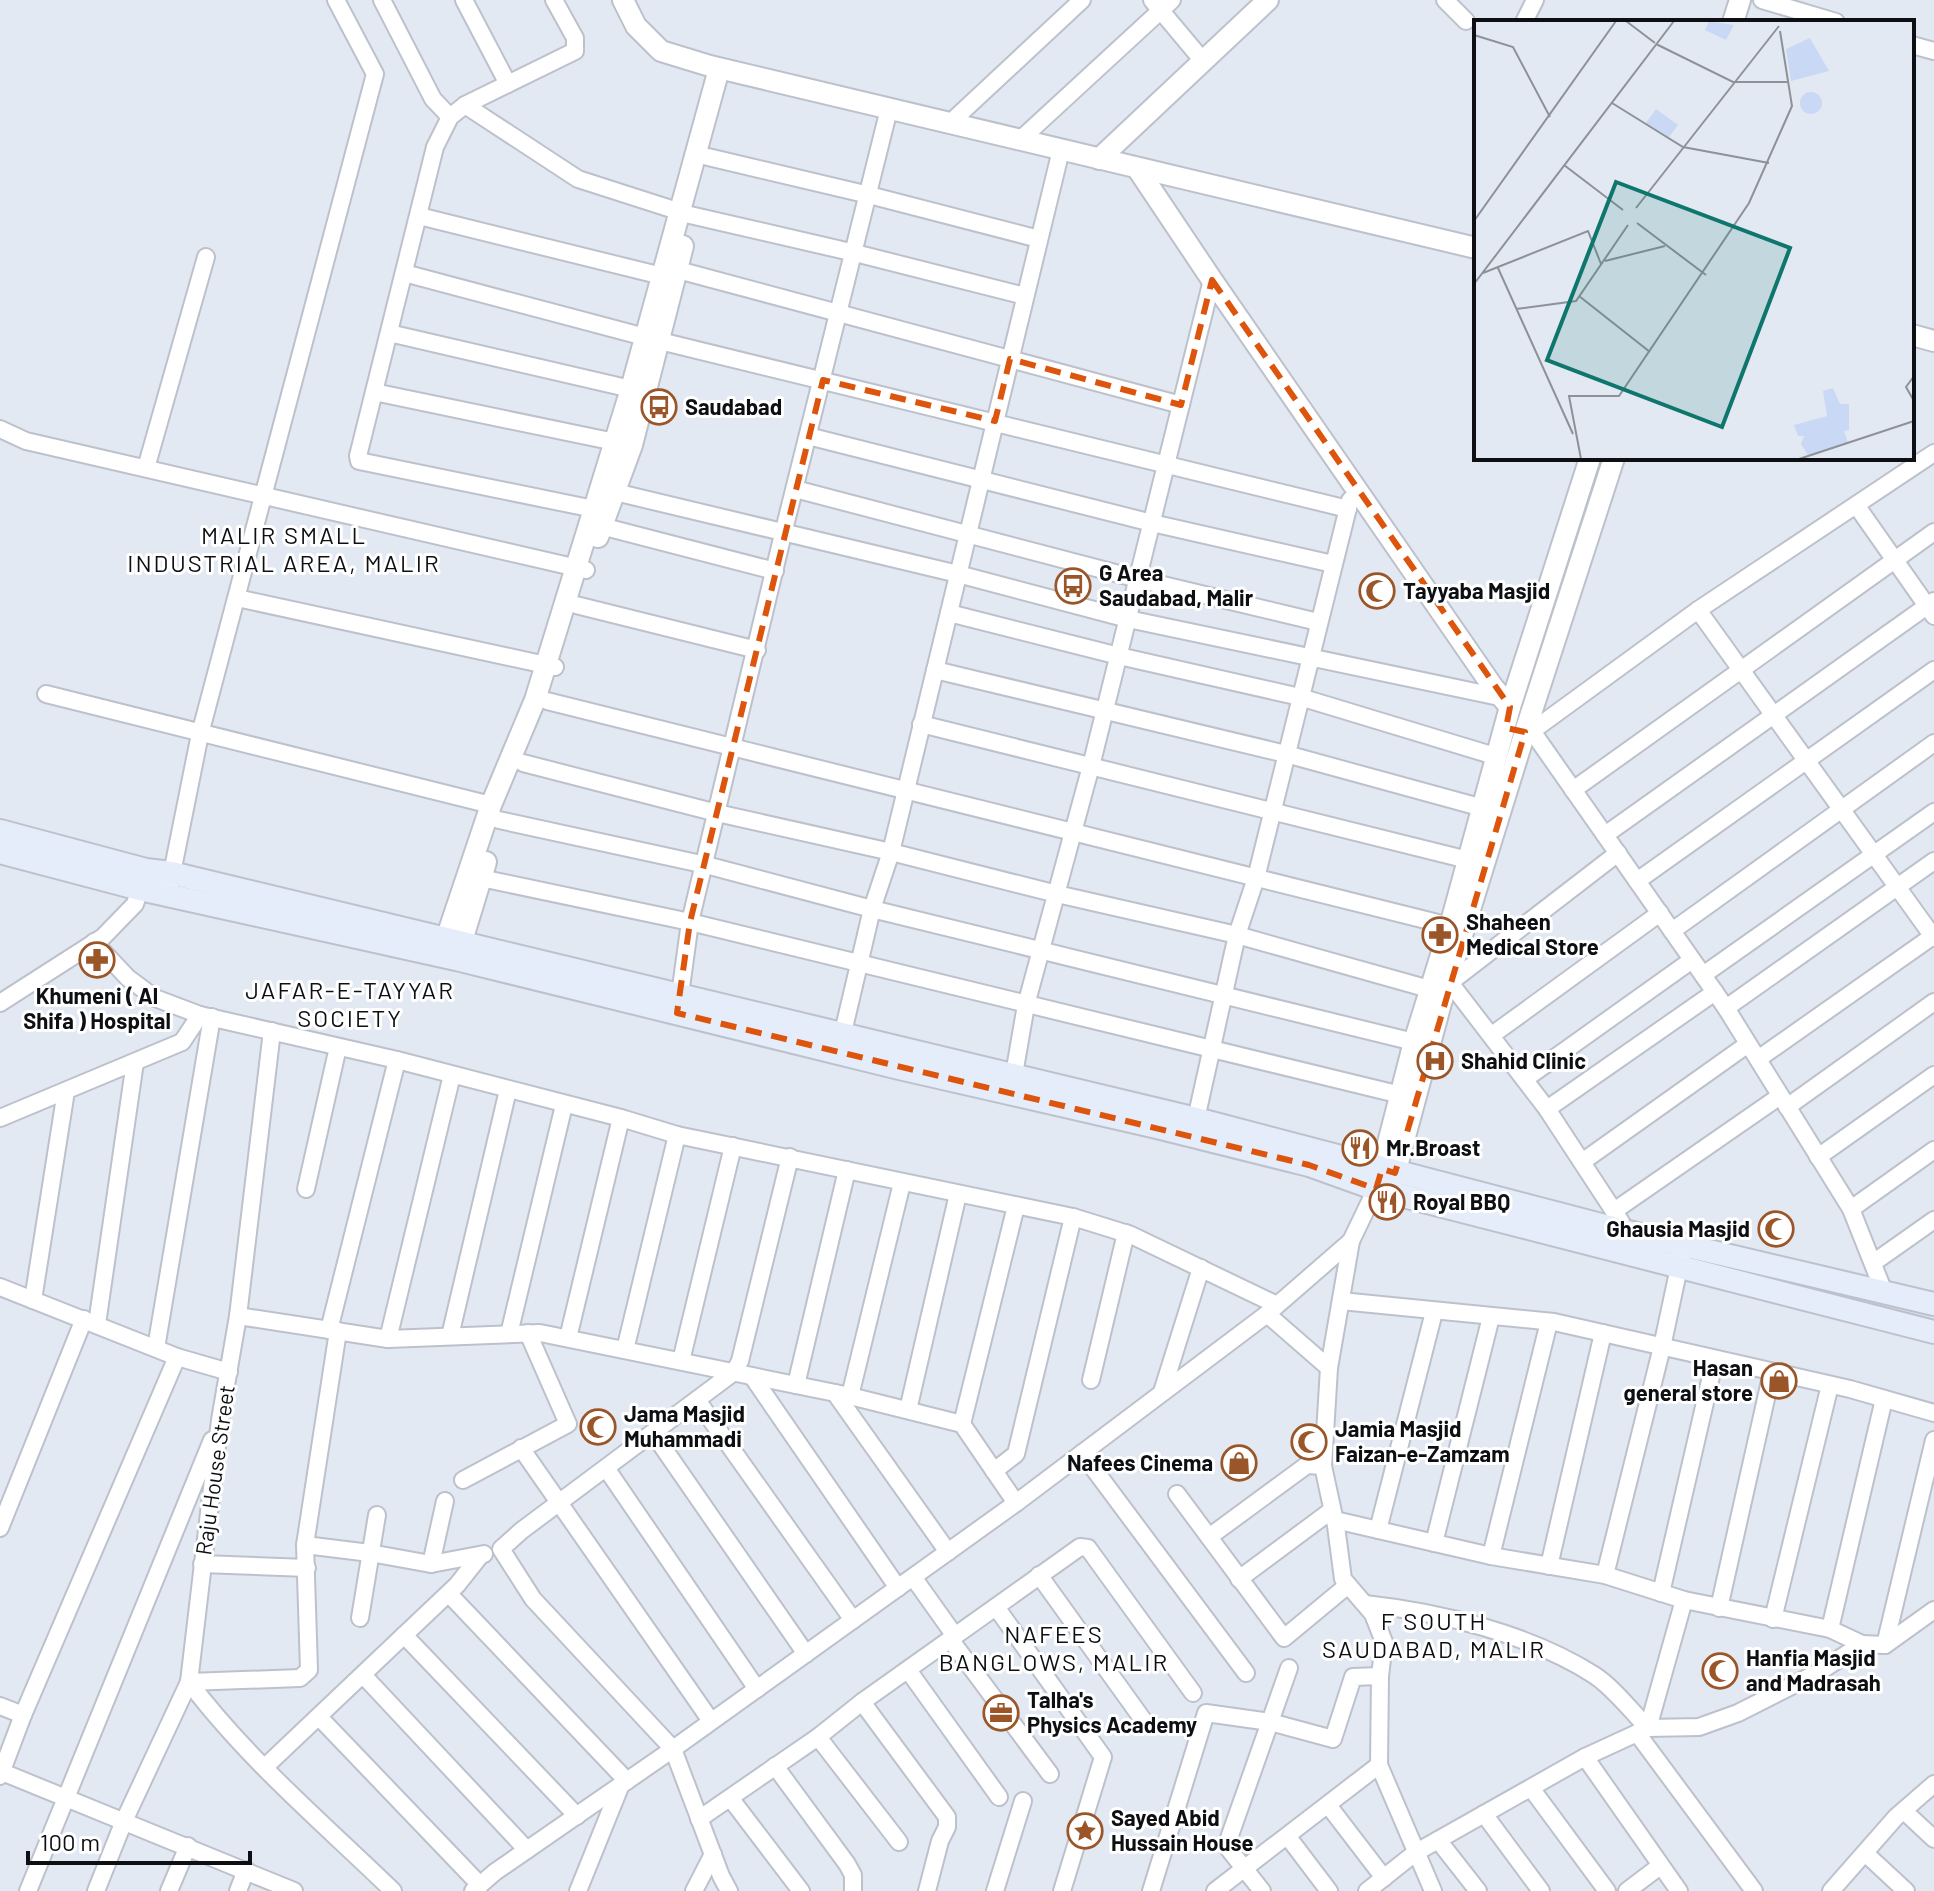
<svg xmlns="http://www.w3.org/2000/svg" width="1934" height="1891" viewBox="0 0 1934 1891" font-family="Barlow,sans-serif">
<rect width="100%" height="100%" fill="#e3e9f3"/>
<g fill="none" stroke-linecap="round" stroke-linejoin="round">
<defs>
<g id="minor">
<polyline points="382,0 433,99 450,117"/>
<polyline points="464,0 508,84"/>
<polyline points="554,0 575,38 575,51 465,105 450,117 435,147 358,456 359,461 594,509"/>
<polyline points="1152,0 1203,61"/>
<polyline points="1445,0 1466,21"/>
<polyline points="1762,0 1836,22"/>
<polyline points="1524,22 1535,0"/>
<polyline points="1912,45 1934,51"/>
<polyline points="465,105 578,179 690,215 855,253 1025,296"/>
<polyline points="950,123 1082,0"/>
<polyline points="1020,140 1172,0"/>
<polyline points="708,157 869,195 1039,239"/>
<polyline points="419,216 662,276"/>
<polyline points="678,270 1181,405"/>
<polyline points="404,273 660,341 1348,509"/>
<polyline points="389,333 631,389"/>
<polyline points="374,392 615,442"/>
<polyline points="0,429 26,441 586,570"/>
<polyline points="808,436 1152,523 1333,564"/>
<polyline points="146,468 206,257"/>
<polyline points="795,489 1138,579 1318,622"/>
<polyline points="615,492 958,574 1128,619 1504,698"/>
<polyline points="1856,505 1934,616"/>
<polyline points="601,526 775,571"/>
<polyline points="237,598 555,667"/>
<polyline points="576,605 757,650"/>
<polyline points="1698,610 1934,938"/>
<polyline points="949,613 1119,656 1300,697 1498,757"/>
<polyline points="935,670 1286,754 1483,808"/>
<polyline points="46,694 491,805"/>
<polyline points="547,701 1450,926"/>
<polyline points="921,724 1468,860"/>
<polyline points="1532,731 1726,1008 1851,1209 1884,1292"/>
<polyline points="1523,732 1532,731 1698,610 1934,453"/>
<polyline points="523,763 717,813 891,852 1057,894 1237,935 1429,989"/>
<polyline points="1573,790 1934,532"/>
<polyline points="499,820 706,865 872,909 1414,1042"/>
<polyline points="1605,835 1934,601"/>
<polyline points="481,878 690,922 1401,1095"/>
<polyline points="1637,881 1934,670"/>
<polyline points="170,883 200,734 375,74 336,0"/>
<polyline points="1672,931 1934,743"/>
<polyline points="94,942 128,978 155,998 200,1015 397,1060 621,1118 677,1135 1073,1217 1131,1235 1277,1305"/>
<polyline points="1703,975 1934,812"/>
<polyline points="1448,980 1547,1109 1621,1222 1624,1231"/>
<polyline points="1452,981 1618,853"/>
<polyline points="679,1002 690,922 783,534 889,109"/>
<polyline points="0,1003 103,937 135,904 143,879"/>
<polyline points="1726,1008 1934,861"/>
<polyline points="1492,1035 1660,913"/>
<polyline points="840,1045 872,909 891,852 1061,150"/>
<polyline points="1758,1059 1933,936"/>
<polyline points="1525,1079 1692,960"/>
<polyline points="1012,1086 1026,1005 1091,766 1212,280"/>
<polyline points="1787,1107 1934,1002"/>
<polyline points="1547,1109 1715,992"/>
<polyline points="0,1118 182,1042 200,1015"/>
<polyline points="1196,1119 1237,935 1256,878 1350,500"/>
<polyline points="1818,1157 1934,1075"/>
<polyline points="1582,1162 1748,1044"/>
<polyline points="306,1189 338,1047"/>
<polyline points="1851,1209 1934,1150"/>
<polyline points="1614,1211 1780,1096"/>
<polyline points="1351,1241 1329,1368 1323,1466 1336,1526 1343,1579 1373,1614 1384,1642 1380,1676 1379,1765 1433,1891"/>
<polyline points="1873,1263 1934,1220"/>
<polyline points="0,1287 177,1357 229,1372"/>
<polyline points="33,1300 66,1091"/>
<polyline points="1341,1301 1554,1322 1850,1389 1934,1413"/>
<polyline points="1267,1314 1329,1368"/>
<polyline points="238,1316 388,1339 540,1333 850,1396 962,1424 1016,1503"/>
<polyline points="97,1324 135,1062"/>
<polyline points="329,1330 397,1060"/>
<polyline points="509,1334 564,1105"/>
<polyline points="450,1336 508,1090"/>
<polyline points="568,1338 621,1118"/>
<polyline points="388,1339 452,1075"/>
<polyline points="156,1348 212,1017"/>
<polyline points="625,1350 677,1135"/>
<polyline points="681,1361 733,1146"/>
<polyline points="752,1376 898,1588"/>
<polyline points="1091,1380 1126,1233"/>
<polyline points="796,1385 847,1170"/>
<polyline points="1162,1392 1201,1268"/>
<polyline points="835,1393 948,1552"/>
<polyline points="850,1396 902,1183"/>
<polyline points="697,1400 853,1620"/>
<polyline points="908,1410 958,1194"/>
<polyline points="962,1424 1016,1206"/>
<polyline points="653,1433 806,1654"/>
<polyline points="521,1448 711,1721"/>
<polyline points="1082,1453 1246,1673"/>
<polyline points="606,1468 757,1689"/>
<polyline points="994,1471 1016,1454 1073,1217"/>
<polyline points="463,1480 568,1424 528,1333"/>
<polyline points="1177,1494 1284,1638 1348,1585"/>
<polyline points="1335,1520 1491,1556 1605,1575 1684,1600 1830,1629 1862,1644"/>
<polyline points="0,1528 84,1319"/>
<polyline points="1378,1530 1434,1312"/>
<polyline points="1209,1537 1307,1465 1323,1466"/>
<polyline points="1434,1543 1491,1317"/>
<polyline points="305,1545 370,1553 431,1564 484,1554"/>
<polyline points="1491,1556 1549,1322"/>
<polyline points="202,1564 307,1568"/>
<polyline points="431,1564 445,1501"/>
<polyline points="1549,1566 1603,1333"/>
<polyline points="1039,1575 1146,1724"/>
<polyline points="1605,1575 1662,1347 1681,1258"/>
<polyline points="913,1577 955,1636"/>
<polyline points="1239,1579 1332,1510"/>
<polyline points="1661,1593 1715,1359"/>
<polyline points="449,1594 627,1781"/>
<path d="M 1365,1604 C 1440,1612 1530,1634 1594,1675 C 1614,1688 1631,1711 1648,1728 L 1684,1600"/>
<polyline points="996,1607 1103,1757 1062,1891"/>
<polyline points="1719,1608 1772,1372"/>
<polyline points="360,1618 377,1515"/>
<polyline points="1773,1619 1830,1385"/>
<polyline points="1830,1629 1884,1399"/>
<polyline points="404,1635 577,1816"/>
<polyline points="950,1639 1050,1774"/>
<polyline points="1885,1645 1934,1440"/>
<polyline points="908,1670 999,1797"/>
<polyline points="363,1675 527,1850"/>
<polyline points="189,1682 300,1678 309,1670 305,1545 338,1331"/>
<path d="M 189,1682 C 247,1759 324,1824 393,1891"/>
<polyline points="862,1702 947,1817 947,1827 940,1841 927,1891"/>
<polyline points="0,1706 23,1715"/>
<polyline points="319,1717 480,1885"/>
<polyline points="1637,1733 1754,1891"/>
<polyline points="818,1737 899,1842"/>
<polyline points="1585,1757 1679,1891"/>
<polyline points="266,1766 457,1585 480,1556"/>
<polyline points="775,1766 847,1864 853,1875 853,1891"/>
<polyline points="2,1772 294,1891"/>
<polyline points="0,1776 23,1715 177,1357"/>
<polyline points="1531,1788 1607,1891"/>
<polyline points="731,1799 801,1891"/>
<polyline points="1328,1805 1384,1878"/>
<polyline points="1904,1811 1934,1839"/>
<polyline points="1484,1814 1541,1891"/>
<polyline points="699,1819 818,1737 862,1702 1080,1547 1088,1548 1193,1693"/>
<polyline points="1288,1837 1329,1891"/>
<polyline points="1438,1840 1478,1891"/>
<polyline points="1865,1853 1906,1891"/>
<polyline points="28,1891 212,1440"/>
<polyline points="96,1891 124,1821 189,1682 220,1420 238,1316 272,1031"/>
<polyline points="169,1891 188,1846"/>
<polyline points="238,1891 246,1870"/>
<polyline points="473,1891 495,1872 673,1749 1016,1503 1267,1314 1351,1241 1376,1189"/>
<polyline points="578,1891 620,1787"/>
<polyline points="694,1891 713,1854"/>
<polyline points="729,1891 721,1876 673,1749 533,1599 501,1549 521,1531 734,1372 740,1361 790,1157"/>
<polyline points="995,1891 1023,1801"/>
<polyline points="1151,1891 1206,1713 1270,1722 1333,1739 1353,1677 1380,1676"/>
<polyline points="1215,1891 1379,1765"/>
<polyline points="1262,1891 1228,1848 1228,1841 1289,1668"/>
<polyline points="1367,1891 1415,1853 1585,1757 1648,1728 1699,1727 1738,1713 1819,1672 1862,1644 1885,1645 1934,1610"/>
<polyline points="1627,1891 1660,1866"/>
<polyline points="1831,1891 1896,1817 1934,1784"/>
</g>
<g id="tertiary">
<polyline points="623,0 636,26 661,51 710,66 1476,248"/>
<polyline points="1733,22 1740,0"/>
<polyline points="1099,159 1268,0"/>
<polyline points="1137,168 1212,280 1493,687 1510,707"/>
<polyline points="1912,335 1934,341"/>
<polyline points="598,537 632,445 683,246"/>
<polyline points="442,951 491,805 535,700 631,389 719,69"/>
<polyline points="457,957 486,862"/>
<polyline points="1378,1182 1414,1042 1450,926 1510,707 1590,458"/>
<polyline points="1392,1185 1441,1003 1525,732 1614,458"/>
</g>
<g id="secondary">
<polyline points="0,831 146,870 171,873 1196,1119 1624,1231 1934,1304"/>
<polyline points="0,852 140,889 456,959 899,1068 1157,1127 1309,1165 1376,1189 1934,1332"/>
</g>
</defs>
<use href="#minor" stroke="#bcc1cc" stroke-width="20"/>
<use href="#tertiary" stroke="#bcc1cc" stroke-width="24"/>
<use href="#secondary" stroke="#bcc1cc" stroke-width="26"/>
<use href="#minor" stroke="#fff" stroke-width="16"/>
<use href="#tertiary" stroke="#fff" stroke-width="20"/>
<use href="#secondary" stroke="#e5ecfa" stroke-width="22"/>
</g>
<path fill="none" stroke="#dd550c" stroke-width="6" stroke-dasharray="16 10" stroke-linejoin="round" d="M 1212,280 L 1510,707 L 1506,728 L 1525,732 L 1395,1173 L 1382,1169 L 1376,1189 L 1309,1165 L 677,1013 L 690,922 L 823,380 L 995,421 L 1010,359 L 1181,405 Z"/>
<defs>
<symbol id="bus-ring" viewBox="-11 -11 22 22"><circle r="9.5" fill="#fff" stroke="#9a5628" stroke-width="1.5"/><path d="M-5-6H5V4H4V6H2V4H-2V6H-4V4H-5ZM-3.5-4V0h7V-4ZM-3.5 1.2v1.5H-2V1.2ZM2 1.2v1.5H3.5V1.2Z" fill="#9a5628"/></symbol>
<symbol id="mosque-ring" viewBox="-11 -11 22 22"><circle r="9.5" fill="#fff" stroke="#9a5628" stroke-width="1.5"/><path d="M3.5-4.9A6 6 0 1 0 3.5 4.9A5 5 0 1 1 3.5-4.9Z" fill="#9a5628"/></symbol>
<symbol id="pharmacy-ring" viewBox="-11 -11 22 22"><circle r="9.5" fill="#fff" stroke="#9a5628" stroke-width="1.5"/><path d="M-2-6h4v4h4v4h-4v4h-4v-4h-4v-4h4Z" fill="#9a5628"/></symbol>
<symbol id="hospital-ring" viewBox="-11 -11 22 22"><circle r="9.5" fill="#fff" stroke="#9a5628" stroke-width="1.5"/><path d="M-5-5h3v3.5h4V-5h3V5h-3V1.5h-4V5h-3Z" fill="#9a5628"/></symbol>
<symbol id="restaurant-ring" viewBox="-11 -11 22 22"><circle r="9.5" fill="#fff" stroke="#9a5628" stroke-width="1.5"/><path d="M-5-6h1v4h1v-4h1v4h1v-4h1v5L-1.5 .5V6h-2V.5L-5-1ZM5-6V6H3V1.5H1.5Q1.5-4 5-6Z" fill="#9a5628"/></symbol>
<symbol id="shop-ring" viewBox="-11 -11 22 22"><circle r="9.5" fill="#fff" stroke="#9a5628" stroke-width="1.5"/><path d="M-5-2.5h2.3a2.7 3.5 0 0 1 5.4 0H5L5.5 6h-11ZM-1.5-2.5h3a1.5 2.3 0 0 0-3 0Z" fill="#9a5628"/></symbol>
<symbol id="office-ring" viewBox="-11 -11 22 22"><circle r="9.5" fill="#fff" stroke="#9a5628" stroke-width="1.5"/><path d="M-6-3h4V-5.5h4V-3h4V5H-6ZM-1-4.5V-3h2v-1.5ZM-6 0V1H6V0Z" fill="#9a5628"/></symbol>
<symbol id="sight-ring" viewBox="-11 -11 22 22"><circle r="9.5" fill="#fff" stroke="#9a5628" stroke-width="1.5"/><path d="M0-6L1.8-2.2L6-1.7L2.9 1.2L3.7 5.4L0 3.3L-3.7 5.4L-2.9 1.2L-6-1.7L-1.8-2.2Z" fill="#9a5628"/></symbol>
</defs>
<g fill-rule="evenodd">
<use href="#bus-ring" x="639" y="387" width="40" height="40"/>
<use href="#bus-ring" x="1053" y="566" width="40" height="40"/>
<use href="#mosque-ring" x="1357" y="571" width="40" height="40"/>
<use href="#pharmacy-ring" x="1420" y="915" width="40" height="40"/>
<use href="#pharmacy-ring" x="77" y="940" width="40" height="40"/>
<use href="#hospital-ring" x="1415" y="1041" width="40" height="40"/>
<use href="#restaurant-ring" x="1340" y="1128" width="40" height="40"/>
<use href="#restaurant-ring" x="1367" y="1182" width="40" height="40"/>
<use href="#mosque-ring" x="1756" y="1209" width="40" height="40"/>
<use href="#shop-ring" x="1759" y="1361" width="40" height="40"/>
<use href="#mosque-ring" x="578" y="1407" width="40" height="40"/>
<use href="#mosque-ring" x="1289" y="1422" width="40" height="40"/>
<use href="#shop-ring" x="1219" y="1443" width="40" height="40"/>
<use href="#mosque-ring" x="1700" y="1651" width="40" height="40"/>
<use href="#office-ring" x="981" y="1693" width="40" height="40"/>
<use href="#sight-ring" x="1065" y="1811" width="40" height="40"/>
</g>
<g text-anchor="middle" stroke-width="6" stroke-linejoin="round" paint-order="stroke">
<g font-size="22" font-weight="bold" fill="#0d0f12" stroke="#fff" text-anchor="start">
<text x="685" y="415">Saudabad</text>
<text x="1099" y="581">G Area<tspan x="1099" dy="25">Saudabad, Malir</tspan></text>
<text x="1403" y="599">Tayyaba Masjid</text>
<text x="1466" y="930">Shaheen<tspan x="1466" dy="25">Medical Store</tspan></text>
<text x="97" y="1004" text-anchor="middle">Khumeni ( Al<tspan x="97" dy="25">Shifa ) Hospital</tspan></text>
<text x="1461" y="1069">Shahid Clinic</text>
<text x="1386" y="1156">Mr.Broast</text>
<text x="1413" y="1210">Royal BBQ</text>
<text x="1750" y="1237" text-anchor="end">Ghausia Masjid</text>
<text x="1753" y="1376" text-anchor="end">Hasan<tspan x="1753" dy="25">general store</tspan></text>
<text x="624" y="1422">Jama Masjid<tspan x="624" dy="25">Muhammadi</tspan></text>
<text x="1335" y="1437">Jamia Masjid<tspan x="1335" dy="25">Faizan-e-Zamzam</tspan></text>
<text x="1213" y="1471" text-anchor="end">Nafees Cinema</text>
<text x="1746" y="1666">Hanfia Masjid<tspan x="1746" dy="25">and Madrasah</tspan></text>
<text x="1027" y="1708">Talha's<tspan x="1027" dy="25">Physics Academy</tspan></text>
<text x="1111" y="1826">Sayed Abid<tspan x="1111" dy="25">Hussain House</tspan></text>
</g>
<g font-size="22" fill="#0d0f12" stroke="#fff">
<text transform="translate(215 1470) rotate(-82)" y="8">Raju House Street</text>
</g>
<g font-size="24" letter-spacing="2" fill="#0d0f12" stroke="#fff">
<text x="284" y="544">MALIR SMALL<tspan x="284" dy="28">INDUSTRIAL AREA, MALIR</tspan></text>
<text x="350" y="999">JAFAR-E-TAYYAR<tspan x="350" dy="28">SOCIETY</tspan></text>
<text x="1434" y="1630">F SOUTH<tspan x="1434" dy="28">SAUDABAD, MALIR</tspan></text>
<text x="1054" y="1643">NAFEES<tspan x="1054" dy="28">BANGLOWS, MALIR</tspan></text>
</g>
</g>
<g transform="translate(1474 20)">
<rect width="440" height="440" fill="#e3e9f3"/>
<path d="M 235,1 L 260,5 L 252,20 L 231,10 ZM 182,89 L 204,105 L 195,117 L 172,103 Z" fill="#c9d8f4"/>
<path d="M 336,18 L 355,51 L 317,61 L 312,29 ZM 359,368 L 366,384 L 375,384 L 375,410 L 370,411 L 374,423 L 334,435 L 327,424 L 330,416 L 324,416 L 320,405 L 353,396 L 349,371 Z" fill="#c9d8f4"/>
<path d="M326 83a11 11 0 1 1 22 0a11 11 0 1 1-22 0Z" fill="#c9d8f4"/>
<path fill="none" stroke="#8d9299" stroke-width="2" d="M 152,1 L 181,23M 0,15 L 39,27 L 76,97M 182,24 L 259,62 L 315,62M 138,83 L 209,127 L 295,143M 90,145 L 149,190M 162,188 L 305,6M 0,201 L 142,1M 163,203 L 232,255M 131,241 L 191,226M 24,248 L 99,414M 9,253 L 114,211 L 127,244M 0,264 L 200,1M 105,276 L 176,332M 42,289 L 102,281 L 154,205M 440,356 L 432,367 L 440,381M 107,439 L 95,376 L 145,376 L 275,183 L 318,86 L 306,11M 325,439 L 440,401"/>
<path fill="#0f766e" fill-opacity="0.15" stroke="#0f766e" stroke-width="4" d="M 142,162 L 316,228 L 248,407 L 73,340 Z"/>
<rect width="440" height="440" fill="none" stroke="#0d0f12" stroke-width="4"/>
</g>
<path d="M28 1851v12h222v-12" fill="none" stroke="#0d0f12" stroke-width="4"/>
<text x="40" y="1851" font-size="24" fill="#0d0f12" stroke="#ffffff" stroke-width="6" paint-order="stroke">100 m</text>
</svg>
